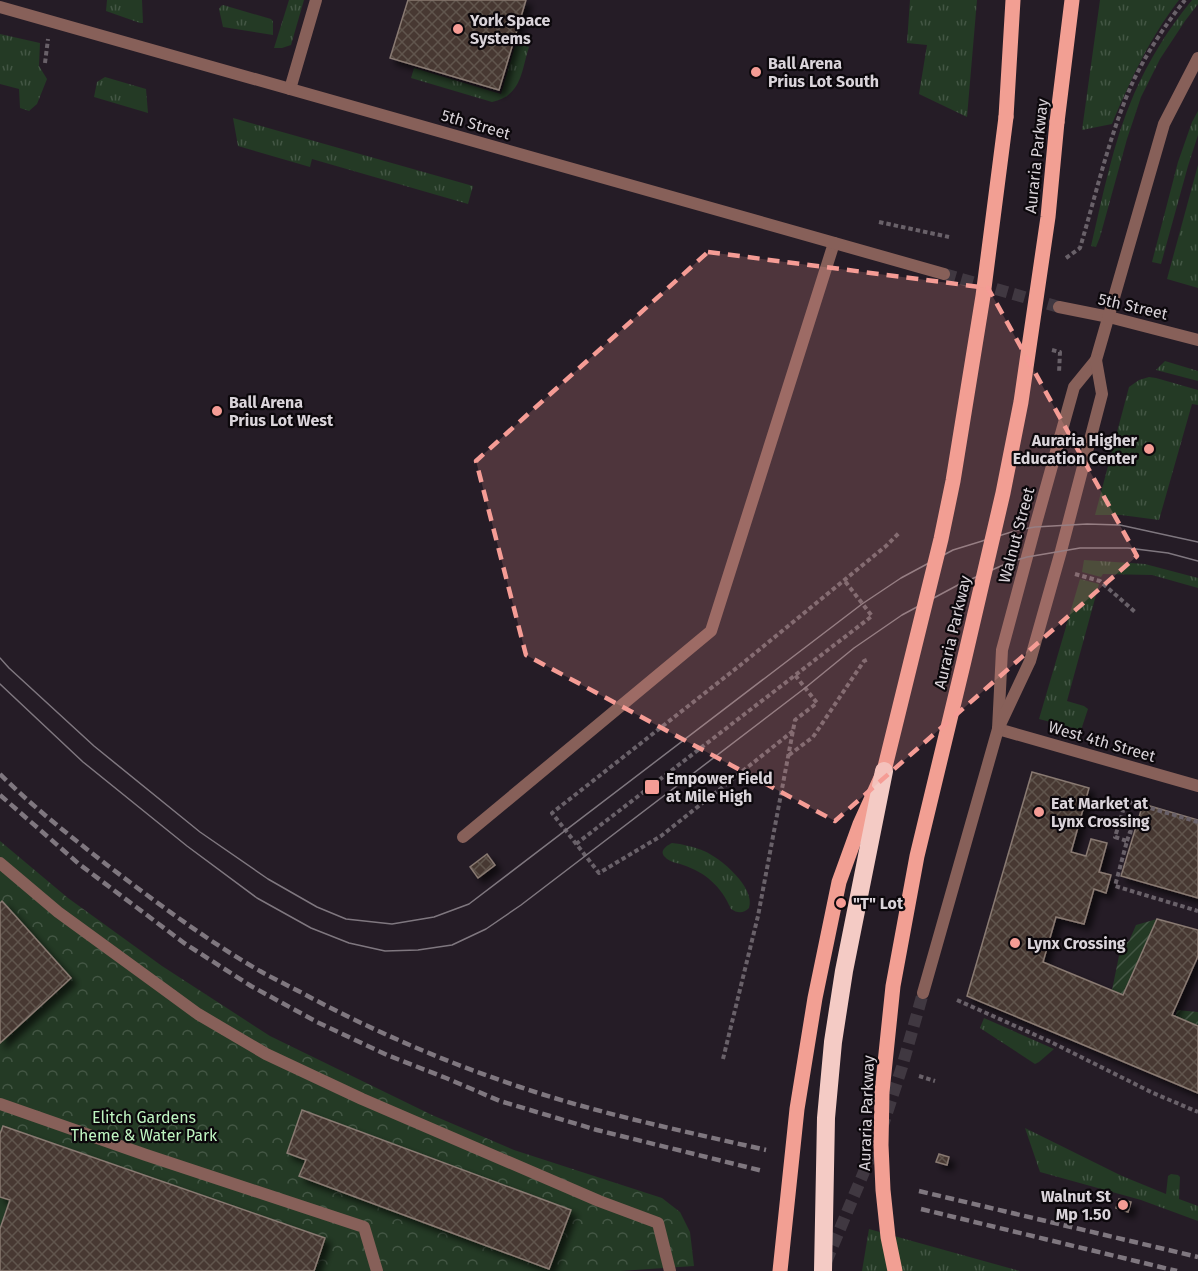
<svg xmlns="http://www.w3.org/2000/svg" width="1198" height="1271" viewBox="0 0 1198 1271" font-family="'Fira Sans',sans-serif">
<defs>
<pattern id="grass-tufts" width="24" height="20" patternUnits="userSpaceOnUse" patternTransform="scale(1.5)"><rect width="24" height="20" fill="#243a25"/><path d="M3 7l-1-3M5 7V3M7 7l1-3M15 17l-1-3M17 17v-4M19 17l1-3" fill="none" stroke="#435644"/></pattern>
<pattern id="park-crowns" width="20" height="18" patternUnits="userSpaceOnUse" patternTransform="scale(1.5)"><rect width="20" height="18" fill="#243a25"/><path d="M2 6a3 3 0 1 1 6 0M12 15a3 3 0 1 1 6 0" fill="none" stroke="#435644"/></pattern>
<pattern id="garden-furrows" width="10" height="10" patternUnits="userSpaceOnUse" patternTransform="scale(1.5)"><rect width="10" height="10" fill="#243a25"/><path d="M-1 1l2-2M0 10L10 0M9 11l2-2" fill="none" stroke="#435644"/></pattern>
<pattern id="building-cross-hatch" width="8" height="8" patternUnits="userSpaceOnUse" patternTransform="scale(1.5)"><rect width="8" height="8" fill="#463831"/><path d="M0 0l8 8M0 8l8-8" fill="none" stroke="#60544e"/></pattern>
<filter id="shadow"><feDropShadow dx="5.5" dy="5.5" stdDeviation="3" flood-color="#0009"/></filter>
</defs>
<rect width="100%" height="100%" fill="#251c26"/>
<g fill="url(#grass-tufts)">
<polygon points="107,0 142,0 143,23 140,23 106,11"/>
<polygon points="289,0 304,0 291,45 282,48 274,48"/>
<polygon points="910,0 977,0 967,117 919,94 927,45 907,43"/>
<path d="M 1100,0 L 1179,0 C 1149,39 1131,79 1112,124 L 1082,130 Z"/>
<path d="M 1192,0 L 1198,0 L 1198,4 L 1185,21 L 1160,59 L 1141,97 L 1127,139 L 1100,237 L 1096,247 L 1091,246 C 1103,195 1113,142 1134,94 C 1149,60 1168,29 1192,0 Z"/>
<polygon points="223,5 271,19 273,21 273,35 223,27 219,9 221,6"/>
<polygon points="0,34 40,43 39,66 47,79 37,104 29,111 20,108 19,89 0,84"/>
<path d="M 516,43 L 529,47 C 521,72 522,95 492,102 L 411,78 L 414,68 L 501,94 Z"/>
<polygon points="105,77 146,89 148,113 94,97 97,82"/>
<polygon points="1198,111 1198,135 1188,166 1161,264 1152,262 1178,162 1192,122"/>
<polygon points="233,118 473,186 468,204 312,159 310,167 238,146"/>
<polygon points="1198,165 1198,288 1167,279"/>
<polygon points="1165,361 1198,371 1198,381 1156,370"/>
<polygon points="1149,377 1156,378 1198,390 1198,405 1192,404 1159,520 1121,515 1095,515 1129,387 1139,380"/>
<polygon points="1084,560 1145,564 1198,578 1198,588 1152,575 1103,574 1101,577 1082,572"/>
<polygon points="1080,579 1099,584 1067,701 1084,706 1088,709 1081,730 1039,719"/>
<path d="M 672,843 C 682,844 695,847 704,851 C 721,858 756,888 749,908 C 743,914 737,913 731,909 C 721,886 706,873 683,865 C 678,863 669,862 665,857 C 659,851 666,846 672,843 Z"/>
<polygon points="984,1018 1054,1049 1039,1062 1035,1064 980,1028"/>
<polygon points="1025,1128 1122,1176 1166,1194 1168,1176 1171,1174 1178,1175 1180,1177 1179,1199 1198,1206 1198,1221 1141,1200 1040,1172"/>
<polygon points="869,1229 1020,1271 862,1271"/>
</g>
<polygon fill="url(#park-crowns)" points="0,841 68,898 162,966 270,1036 432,1115 514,1150 662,1198 680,1212 690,1232 694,1266 620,1271 0,1271"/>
<g fill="url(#garden-furrows)">
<polygon points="1157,919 1123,995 1112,990 1121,946 1129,941 1136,925"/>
<polygon points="1177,1010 1198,1012 1198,1026 1175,1017"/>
</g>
<g fill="url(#building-cross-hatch)" stroke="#897a72" stroke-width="1.5" filter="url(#shadow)">
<polygon points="408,0 526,0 499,90 390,58"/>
<polygon points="1032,772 1089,788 1071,852 1086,856 1091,839 1107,843 1099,872 1111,875 1106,893 1094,889 1084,924 1056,917 1043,962 1123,995 1157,919 1198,930 1198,956 1172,1015 1198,1026 1198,1093 967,996"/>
<polygon points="1143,804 1198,820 1198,898 1121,876"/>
<polygon points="487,854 495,865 478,878 470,867"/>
<polygon points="2,901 71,978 0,1043 0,903"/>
<polygon points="302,1110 571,1210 549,1269 299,1176 306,1160 287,1153"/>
<polygon points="3,1126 325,1238 314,1271 0,1271 0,1229 10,1200 0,1197 0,1134"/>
<polygon points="939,1154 949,1157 947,1165 936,1162"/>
<polygon points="1119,1199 1131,1202 1128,1212 1116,1208"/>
</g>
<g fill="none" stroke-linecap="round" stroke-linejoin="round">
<polyline stroke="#403841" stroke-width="12" stroke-dasharray="12 6" stroke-linecap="butt" points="944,274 1059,307"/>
<polyline stroke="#403841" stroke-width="12" stroke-dasharray="12 6" stroke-linecap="butt" points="826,1262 880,1134 902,1067 923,993"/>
<g stroke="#696169" stroke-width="4" stroke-dasharray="4.5 3" stroke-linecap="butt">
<polyline points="45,63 48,39"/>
<polyline points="879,222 949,237"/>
<path d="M 1066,258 L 1080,248 C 1096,194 1109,137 1131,86 C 1144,57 1165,25 1185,0"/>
<polyline points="1052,350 1060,352 1059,373"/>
<polyline points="1075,574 1100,581 1135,612"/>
<polyline points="793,731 661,836 599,873 552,813 743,663 886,546 899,533"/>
<polyline points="789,755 813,737 864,661 869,659"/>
<polyline points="1198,822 1126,801 1115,837 1127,841 1115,886 1198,911"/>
<polyline points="1127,841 1130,832 1135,833"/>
<polyline points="576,844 872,616 844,580"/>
<polyline points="957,1000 1051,1042 1153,1093 1198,1112"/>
<polyline points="723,1059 758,916 795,720 817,703 795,675"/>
<polyline points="919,1076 935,1081"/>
</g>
<g stroke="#876059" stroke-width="12">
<polyline points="290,89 316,0"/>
<polyline points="463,837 711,631 834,243"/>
<polyline points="0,863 58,912 161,987 198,1014 266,1054 362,1099 599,1201 658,1223 670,1271"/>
<polyline points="0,1104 146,1155 364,1227 377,1271"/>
</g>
<g stroke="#876059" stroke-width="12">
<polyline points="0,7 944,274"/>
<polyline points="1059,307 1109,317 1198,340"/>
<polyline points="998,729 1198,786"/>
</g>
<g stroke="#876059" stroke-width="12">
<polyline points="998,729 1002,650 1035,527 1074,387 1096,360 1164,124 1198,58"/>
<polyline points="923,993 998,729 1030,661 1061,551 1102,394 1096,360"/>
</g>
<g stroke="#f29f93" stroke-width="15">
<polyline points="1006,117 1013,0"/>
<polyline points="1057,122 1072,0"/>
</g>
<g stroke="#7f777f" stroke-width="1.5">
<polyline points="0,658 9,668 94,746 200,832 268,879 317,907 346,919 392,924 434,917 469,904 862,604 901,578 953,550 1018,530 1035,527 1087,524 1120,525 1198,542"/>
<polyline points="0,684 83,762 187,846 257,898 311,928 349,943 385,951 418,950 452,945 486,929 521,905 805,688 854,648 902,615 958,585 1010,562 1027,557 1080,548 1128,548 1168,553 1198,561"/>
</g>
<g stroke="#7f777f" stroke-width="4.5" stroke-dasharray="9 4.5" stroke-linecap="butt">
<path d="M 0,774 C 33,807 70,836 107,865 C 156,902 206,940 260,971 C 274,979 289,986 304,994 C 373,1031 445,1062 520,1087 C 600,1114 683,1131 766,1150"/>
<polyline points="0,795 79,864 184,943 251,986 317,1022 387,1055 446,1078 500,1101 597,1130 763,1171"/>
<polyline points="919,1191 1198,1257"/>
<polyline points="921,1209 1177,1271"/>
</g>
<g stroke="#f29f93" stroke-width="15">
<polyline points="780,1271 797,1109 815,998 839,882 860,824 884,771 941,539 953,481 983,296 1006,117"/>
<polyline points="895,1271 888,1237 883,1190 881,1145 882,1092 893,986 917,856 963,665 1003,493 1021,402 1048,217 1057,122"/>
</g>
<polyline stroke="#f4cbc5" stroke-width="18" points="823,1271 826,1118 833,1042 844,971 884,771"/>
</g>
<path fill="#f59c95" fill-opacity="0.2" stroke="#f59c95" stroke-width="4.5" stroke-dasharray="12 8" stroke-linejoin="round" d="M 708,252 L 988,288 L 1137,556 L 835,821 L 526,655 L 476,461 Z"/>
<g fill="#f59c95" stroke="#0c080c" stroke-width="2">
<circle cx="458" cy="29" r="6"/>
<circle cx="756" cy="72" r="6"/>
<circle cx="217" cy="411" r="6"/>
<circle cx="1149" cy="449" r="6"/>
<rect x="644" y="779" width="16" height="16" rx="3"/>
<circle cx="1039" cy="812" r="6"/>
<circle cx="841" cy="903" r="6"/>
<circle cx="1015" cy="943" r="6"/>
<circle cx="1123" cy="1205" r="6"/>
</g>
<g text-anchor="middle" stroke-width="4.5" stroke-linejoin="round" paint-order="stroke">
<g font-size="16" font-weight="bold" fill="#dad4da" stroke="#0c080c" text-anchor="start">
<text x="470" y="26">York Space<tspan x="470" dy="18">Systems</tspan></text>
<text x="768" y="69">Ball Arena<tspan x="768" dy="18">Prius Lot South</tspan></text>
<text x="229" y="408">Ball Arena<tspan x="229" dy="18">Prius Lot West</tspan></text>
<text x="1137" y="446" text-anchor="end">Auraria Higher<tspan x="1137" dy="18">Education Center</tspan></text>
<text x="666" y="784">Empower Field<tspan x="666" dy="18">at Mile High</tspan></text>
<text x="1051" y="809">Eat Market at<tspan x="1051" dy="18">Lynx Crossing</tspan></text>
<text x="853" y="909">"T" Lot</text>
<text x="1027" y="949">Lynx Crossing</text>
<text x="1111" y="1202" text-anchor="end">Walnut St<tspan x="1111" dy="18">Mp 1.50</tspan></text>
</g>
<g font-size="16" fill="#dad4da" stroke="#0c080c">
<text transform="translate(476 124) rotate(16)" y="6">5th Street</text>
<text transform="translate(1036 156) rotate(-84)" y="6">Auraria Parkway</text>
<text transform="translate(1133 306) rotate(13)" y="6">5th Street</text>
<text transform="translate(1016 535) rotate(-75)" y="6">Walnut Street</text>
<text transform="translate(952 632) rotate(-77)" y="6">Auraria Parkway</text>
<text transform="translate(1102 741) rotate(16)" y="6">West 4th Street</text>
<text transform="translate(866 1113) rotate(-88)" y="6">Auraria Parkway</text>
</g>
<g font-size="16" fill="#bff5c1" stroke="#0c080c">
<text x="144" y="1123">Elitch Gardens<tspan x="144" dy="18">Theme &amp; Water Park</tspan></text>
</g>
</g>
</svg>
